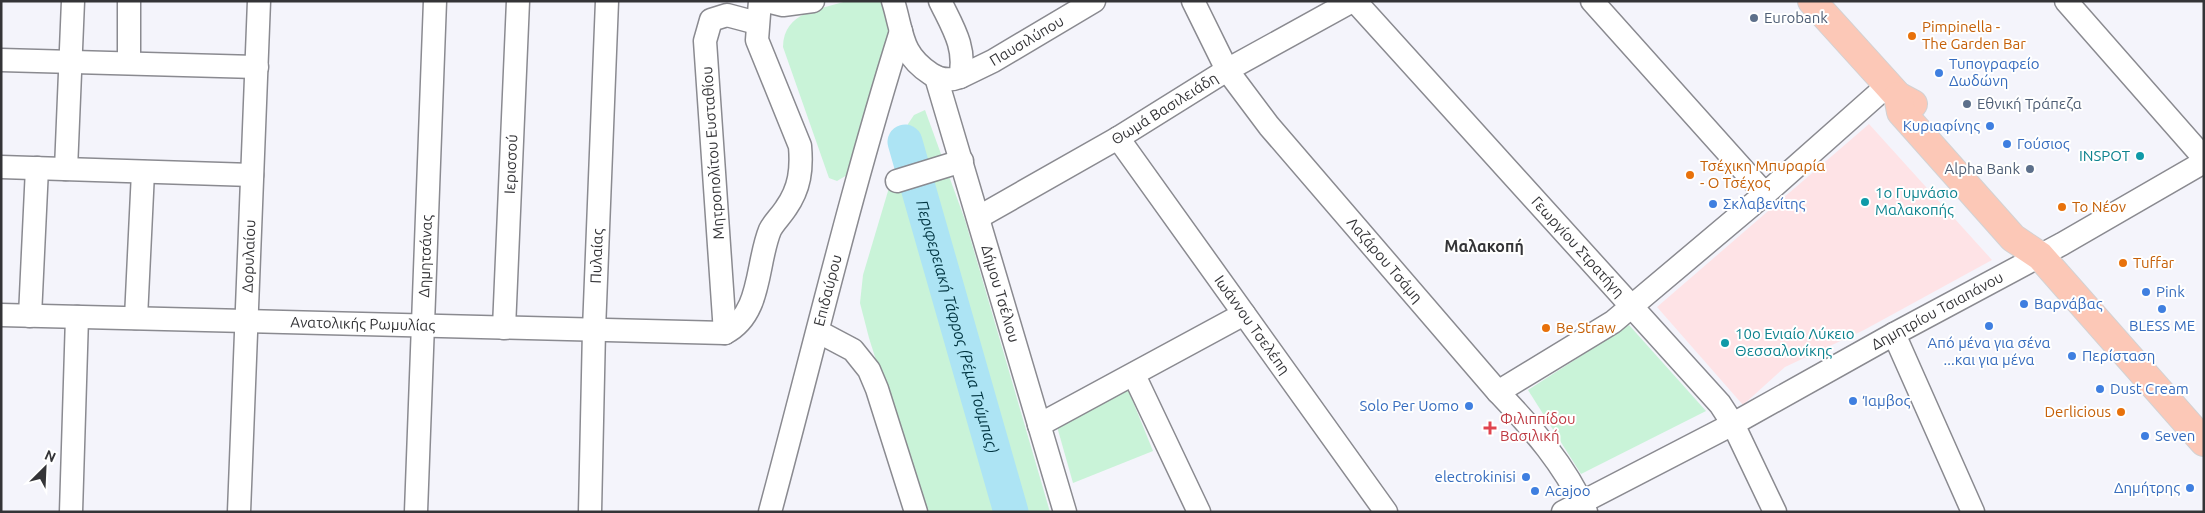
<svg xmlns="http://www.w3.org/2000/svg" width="2205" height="513" viewBox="0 0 2205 513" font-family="Ubuntu,sans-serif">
<rect width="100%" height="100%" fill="#f4f4fb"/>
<polygon fill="#fee3e6" points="1869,124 1992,260 1864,330 1785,367 1743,405 1657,307"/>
<g fill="#c9f3d8">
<path d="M 847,1 L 893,1 L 897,14 L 847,175 L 837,181 L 829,178 L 783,47 C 784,11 819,10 847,1 Z"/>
<polygon points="925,110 965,220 1050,512 924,512 869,338 860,303 863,275 908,124 914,115"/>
<polygon points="1629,325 1706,411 1581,474 1528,390"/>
<polygon points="1125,382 1153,451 1073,483 1056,423"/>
</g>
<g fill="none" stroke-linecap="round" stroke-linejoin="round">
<path stroke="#ade4f4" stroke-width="35" id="s1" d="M 905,142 L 1011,512"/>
<defs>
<g id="minor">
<polyline points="767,1 783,5 813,1"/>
<path d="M 893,1 C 903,33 900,54 931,74 C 940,80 950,81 960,77 C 967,48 952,26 940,1"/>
<path id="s2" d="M 1193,1 L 1227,70 L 1269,126 L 1498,392 C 1533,429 1565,465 1586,512"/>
<path id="s3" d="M 1355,1 L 1720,404 L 1733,424 L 1775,512"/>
<polyline points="1592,1 1765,194"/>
<polyline points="2066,1 2204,158"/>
<polyline points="1,60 257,67"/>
<polyline points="129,63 129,1"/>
<path id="s4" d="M 936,77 L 1065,512"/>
<path id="s5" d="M 960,77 L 993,61 L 1094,1"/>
<path id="s6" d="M 1118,138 L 1386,512"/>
<polyline points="1,167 252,175"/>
<polyline points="66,169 73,1"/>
<polyline points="897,181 962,161"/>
<path id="s7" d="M 979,217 L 1118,138 L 1227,70 L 1352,1"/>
<path id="s8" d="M 1,315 L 725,333 C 762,314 756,264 770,230 C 774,222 781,216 786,208 C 800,188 802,169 800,146 L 757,40 L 760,1"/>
<polyline points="30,316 37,168"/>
<polyline points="136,318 143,172"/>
<path id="s9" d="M 504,328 L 518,1"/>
<polyline points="819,332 853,350 869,370 877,389 916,512"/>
<polyline points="725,333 705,41 711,20 727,15 757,23"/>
<polyline points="1894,334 1973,512"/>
<polyline points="1134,375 1199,512"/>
<polyline points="1498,392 1613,322 1765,194 1888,85"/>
<polyline points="1039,425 1244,314"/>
<polyline points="71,512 77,317"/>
<path id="s10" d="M 239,512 L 259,1"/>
<path id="s11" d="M 416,512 L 435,1"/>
<path id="s12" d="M 590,512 L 594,330 L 607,1"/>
<path id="s13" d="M 770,512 C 813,352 851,190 901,31"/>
<path id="s14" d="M 1563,512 L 1733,424 L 1894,334 L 2062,244 L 2204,162"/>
</g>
<g id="major">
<polyline points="1812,1 1898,96 1913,104"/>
<polyline points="1898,96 1901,112 2013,238 2040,256 2204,442"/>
</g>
</defs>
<use href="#minor" stroke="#8a8a90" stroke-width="25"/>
<use href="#major" stroke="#d2d2d3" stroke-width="30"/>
<use href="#minor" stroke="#fff" stroke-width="22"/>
<use href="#major" stroke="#fcc8b7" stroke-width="28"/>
</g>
<g fill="#5c6f8a" stroke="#fff" stroke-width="2">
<circle cx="1754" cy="18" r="5"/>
<circle cx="1967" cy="104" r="5"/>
<circle cx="2030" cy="169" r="5"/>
</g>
<g fill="#e8710a" stroke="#fff" stroke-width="2">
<circle cx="1912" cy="36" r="5"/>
<circle cx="1690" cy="175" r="5"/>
<circle cx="2062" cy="207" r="5"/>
<circle cx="2123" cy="263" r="5"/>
<circle cx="1546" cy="328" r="5"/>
<circle cx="2121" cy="412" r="5"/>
</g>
<g fill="#3f7fe0" stroke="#fff" stroke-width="2">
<circle cx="1939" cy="73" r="5"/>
<circle cx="1990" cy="126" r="5"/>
<circle cx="2007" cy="144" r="5"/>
<circle cx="1713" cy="204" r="5"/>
<circle cx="2146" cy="292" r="5"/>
<circle cx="2024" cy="304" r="5"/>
<circle cx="2162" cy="309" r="5"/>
<circle cx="1989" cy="326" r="5"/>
<circle cx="2072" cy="356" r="5"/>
<circle cx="2100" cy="389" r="5"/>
<circle cx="1853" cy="401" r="5"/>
<circle cx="1469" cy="406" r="5"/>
<circle cx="2145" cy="436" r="5"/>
<circle cx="1526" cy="477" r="5"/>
<circle cx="2190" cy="488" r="5"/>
<circle cx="1535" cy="491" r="5"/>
</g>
<g fill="#0f9aa8" stroke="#fff" stroke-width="2">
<circle cx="2140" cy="156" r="5"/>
<circle cx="1865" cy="202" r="5"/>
<circle cx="1725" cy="343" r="5"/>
</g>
<path fill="#e0444e" stroke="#fff" stroke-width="2" d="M1487.5 420.5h5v5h5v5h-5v5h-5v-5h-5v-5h5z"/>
<g text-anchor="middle" stroke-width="4" stroke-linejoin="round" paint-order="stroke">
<g font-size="15" fill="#4e5e75" stroke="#fff" text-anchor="start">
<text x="1764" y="23">Eurobank</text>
<text x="1977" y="109">Εθνική Τράπεζα</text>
<text x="2020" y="174" text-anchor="end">Alpha Bank</text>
</g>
<g font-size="15" fill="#c56008" stroke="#fff" text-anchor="start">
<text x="1922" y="32">Pimpinella -<tspan x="1922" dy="17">The Garden Bar</tspan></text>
<text x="1700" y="171">Τσέχικη Μπυραρία<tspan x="1700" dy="17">- Ο Τσέχος</tspan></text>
<text x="2072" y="212">Το Νέον</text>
<text x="2133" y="268">Tuffar</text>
<text x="1556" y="333">Be Straw</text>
<text x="2111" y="417" text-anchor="end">Derlicious</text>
</g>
<g font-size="15" fill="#343437" stroke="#fff">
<text dy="5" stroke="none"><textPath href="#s5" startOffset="76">Παυσιλύπου</textPath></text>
<text dy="5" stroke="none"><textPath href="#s7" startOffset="215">Θωμά Βασιλειάδη</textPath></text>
<text transform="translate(713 153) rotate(-94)" y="5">Μητροπολίτου Ευσταθίου</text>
<text dy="5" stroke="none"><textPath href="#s9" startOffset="164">Ιερισσού</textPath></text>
<text dy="5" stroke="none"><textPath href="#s3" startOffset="332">Γεωργίου Στρατήγη</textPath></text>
<text dy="5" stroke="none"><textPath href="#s10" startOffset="256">Δορυλαίου</textPath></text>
<text dy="5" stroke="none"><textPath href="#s12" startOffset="256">Πυλαίας</textPath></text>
<text dy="5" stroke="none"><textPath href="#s11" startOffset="256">Δημητσάνας</textPath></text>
<text dy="5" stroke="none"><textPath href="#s2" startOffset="324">Λαζάρου Τσάμη</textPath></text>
<text dy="5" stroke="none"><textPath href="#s13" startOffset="229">Επιδαύρου</textPath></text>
<text dy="5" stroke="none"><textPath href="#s4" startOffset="226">Δήμου Τσέλιου</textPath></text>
<text dy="5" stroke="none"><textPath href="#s14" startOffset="425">Δημητρίου Τσιαπάνου</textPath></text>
<text dy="5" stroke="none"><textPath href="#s8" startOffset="362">Ανατολικής Ρωμυλίας</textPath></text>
<text dy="5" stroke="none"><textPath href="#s6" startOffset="230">Ιωάννου Τσελέπη</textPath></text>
</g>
<g font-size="15" fill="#366cbe" stroke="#fff" text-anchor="start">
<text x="1949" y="69">Τυπογραφείο<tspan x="1949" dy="17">Δωδώνη</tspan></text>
<text x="1980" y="131" text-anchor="end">Κυριαφίνης</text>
<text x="2017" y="149">Γούσιος</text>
<text x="1723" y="209">Σκλαβενίτης</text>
<text x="2156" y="297">Pink</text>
<text x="2034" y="309">Βαρνάβας</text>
<text x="2162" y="331" text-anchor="middle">BLESS ME</text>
<text x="1989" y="348" text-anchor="middle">Από μένα για σένα<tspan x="1989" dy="17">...και για μένα</tspan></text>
<text x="2082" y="361">Περίσταση</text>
<text x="2110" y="394">Dust Cream</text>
<text x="1863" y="406">Ίαμβος</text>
<text x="1459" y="411" text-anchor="end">Solo Per Uomo</text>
<text x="2155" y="441">Seven</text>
<text x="1516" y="482" text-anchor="end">electrokinisi</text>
<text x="2180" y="493" text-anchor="end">Δημήτρης</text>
<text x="1545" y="496">Acajoo</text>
</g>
<g font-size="15" fill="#0d838f" stroke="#fff" text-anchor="start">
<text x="2130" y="161" text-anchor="end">INSPOT</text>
<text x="1875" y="198">1ο Γυμνάσιο<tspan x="1875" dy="17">Μαλακοπής</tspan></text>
<text x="1735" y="339">10ο Ενιαίο Λύκειο<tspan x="1735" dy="17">Θεσσαλονίκης</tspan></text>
</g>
<g font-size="15" fill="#be3a42" stroke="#fff" text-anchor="start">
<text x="1500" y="424">Φιλιππίδου<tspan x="1500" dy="17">Βασιλική</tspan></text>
</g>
<g font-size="16" font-weight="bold" fill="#343437" stroke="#fff">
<text x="1484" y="252">Μαλακοπή</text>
</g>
<g font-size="16" font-style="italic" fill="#003440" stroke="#fff">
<text dy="6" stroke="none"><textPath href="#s1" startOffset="192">Περιφερειακή Τάφρος (Ρέμα Τούμπας)</textPath></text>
</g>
</g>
<rect width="2205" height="513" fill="none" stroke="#343437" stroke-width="5"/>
<g transform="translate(45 468) rotate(24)" stroke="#ffffff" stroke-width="4" paint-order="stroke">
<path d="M0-4L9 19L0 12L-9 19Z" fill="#343437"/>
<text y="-8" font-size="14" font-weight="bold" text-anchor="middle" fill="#343437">N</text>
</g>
</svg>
